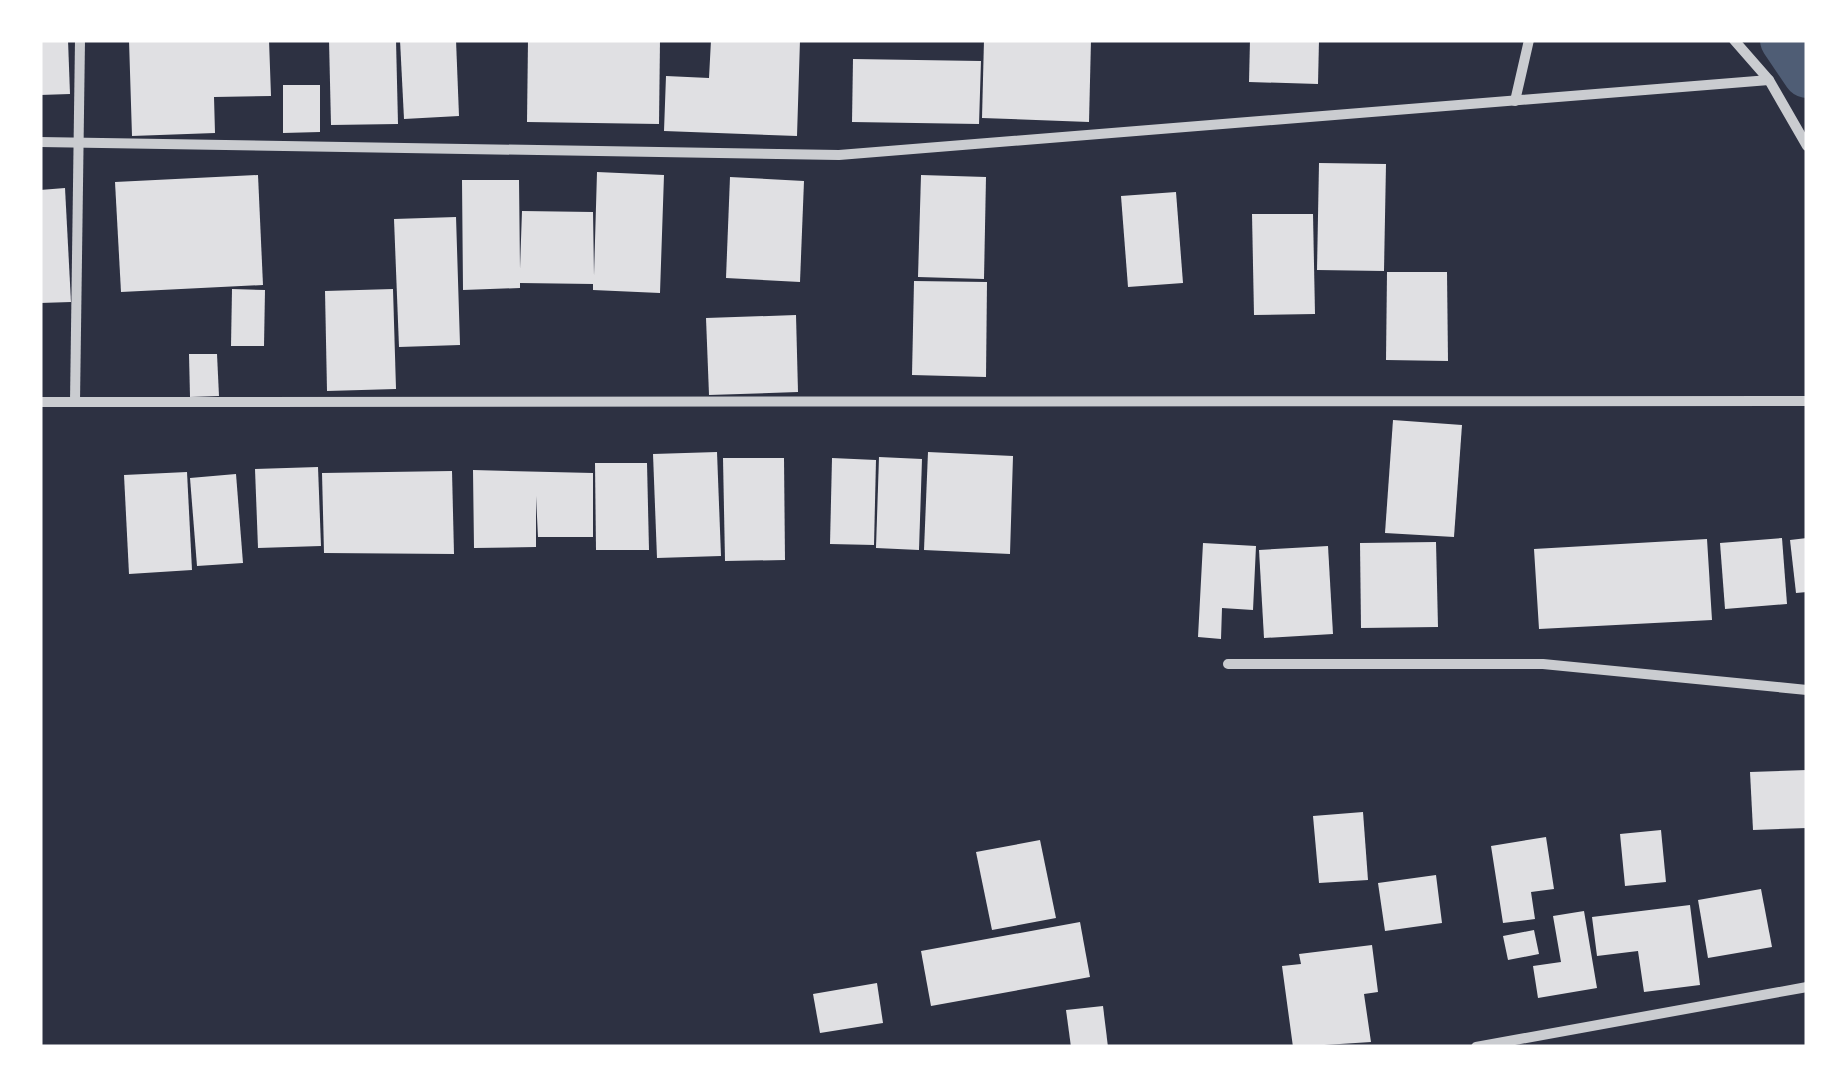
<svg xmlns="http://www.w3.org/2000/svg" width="1847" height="1087" viewBox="0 0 1847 1087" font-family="Cabin,sans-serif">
<rect width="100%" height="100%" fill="#2d3142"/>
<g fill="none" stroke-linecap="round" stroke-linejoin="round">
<polyline stroke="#4f5d75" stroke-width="48" points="1784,40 1807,74"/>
</g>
<g fill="#e0e0e3">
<polygon points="40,40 68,40 70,94 40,95"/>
<polygon points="129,40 269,40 271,96 214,97 215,133 132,136"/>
<polygon points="329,40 396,40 398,124 331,125"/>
<polygon points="400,40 456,40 459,116 404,119"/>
<polygon points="528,40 660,40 659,124 527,122"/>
<polygon points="711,40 800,40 797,136 664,131 666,76 709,78"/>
<polygon points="984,40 1091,40 1089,122 982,118"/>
<polygon points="1250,40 1319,40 1318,84 1249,82"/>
<polygon points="853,59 981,61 979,124 852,122"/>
<polygon points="283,85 320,85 320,132 283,133"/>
<polygon points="1319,163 1386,164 1384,271 1317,270"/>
<polygon points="597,172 664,175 660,293 593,290 593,284 520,283 520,288 463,290 462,180 519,180 520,269 522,211 593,212 594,276"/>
<polygon points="258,175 263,285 121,292 115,182"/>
<polygon points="921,175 986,177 984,279 918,277"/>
<polygon points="730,177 804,181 800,282 726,278"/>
<polygon points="65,188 71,302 40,303 40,190"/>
<polygon points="1176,192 1183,283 1128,287 1121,196"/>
<polygon points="1252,214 1313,214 1315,314 1254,315"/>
<polygon points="456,217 460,345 399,347 394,219"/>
<polygon points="1387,272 1447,272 1448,361 1386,360"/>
<polygon points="914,281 987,282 986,377 912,375"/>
<polygon points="232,289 265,290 264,346 231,346"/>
<polygon points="393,289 396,389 327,391 325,291"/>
<polygon points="796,315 798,392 709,395 706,318"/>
<polygon points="189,354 217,354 219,396 190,397"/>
<polygon points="1393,420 1462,425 1454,537 1385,533"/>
<polygon points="717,452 721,556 657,558 653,454"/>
<polygon points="928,452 1013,456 1010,554 924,550"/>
<polygon points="879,457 922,459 919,550 876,548"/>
<polygon points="723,458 784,458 785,560 725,561"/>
<polygon points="832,458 876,460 874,545 830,544"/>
<polygon points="595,463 647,463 649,550 596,550"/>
<polygon points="318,467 321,546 258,548 255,469"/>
<polygon points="473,470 593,473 593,537 538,537 536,496 536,547 474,548"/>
<polygon points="452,471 454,554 324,553 322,473"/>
<polygon points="187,472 192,570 129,574 124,475"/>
<polygon points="236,474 243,563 197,566 190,478"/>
<polygon points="1782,538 1787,604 1725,609 1720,543"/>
<polygon points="1807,538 1807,592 1796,593 1790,540"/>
<polygon points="1707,539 1712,620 1539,629 1534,549"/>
<polygon points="1436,542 1438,627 1361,628 1360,543"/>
<polygon points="1203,543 1256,546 1253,610 1222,608 1221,639 1198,637"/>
<polygon points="1328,546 1333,634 1264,638 1259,550"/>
<polygon points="1807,770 1807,828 1753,830 1750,772"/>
<polygon points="1363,812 1368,880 1319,883 1313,816"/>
<polygon points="1661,830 1666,882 1625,886 1620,834"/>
<polygon points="1546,837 1554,889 1531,892 1535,919 1503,923 1491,846"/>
<polygon points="1040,840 1056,918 992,930 976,852"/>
<polygon points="1436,875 1442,923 1385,931 1378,883"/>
<polygon points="1761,889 1772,947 1708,958 1698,900"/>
<polygon points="1690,905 1700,985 1644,992 1638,951 1597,956 1592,917"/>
<polygon points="1584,911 1597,988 1538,998 1533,966 1561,962 1553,916"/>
<polygon points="1080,922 1090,977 931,1006 921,951"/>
<polygon points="1534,930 1539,954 1508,960 1503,936"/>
<polygon points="1372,945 1378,992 1364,994 1371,1042 1293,1047 1282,966 1301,964 1299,954"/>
<polygon points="877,983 883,1023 820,1033 813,994"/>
<polygon points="1103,1006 1108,1047 1071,1047 1066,1010"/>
</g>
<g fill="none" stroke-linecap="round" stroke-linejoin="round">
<g stroke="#caccd0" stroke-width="10">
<polyline points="1734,40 1769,80 1807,146"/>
<polyline points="1515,101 1529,40"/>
<polyline points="40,142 839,155 1769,80"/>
<polyline points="40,402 1807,401"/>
<polyline points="75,402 80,40"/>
<polyline points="1228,664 1543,664 1807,690"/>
<polyline points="1476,1047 1807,987"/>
</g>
</g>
<rect width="1847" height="1087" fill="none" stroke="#ffffff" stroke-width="85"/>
</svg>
